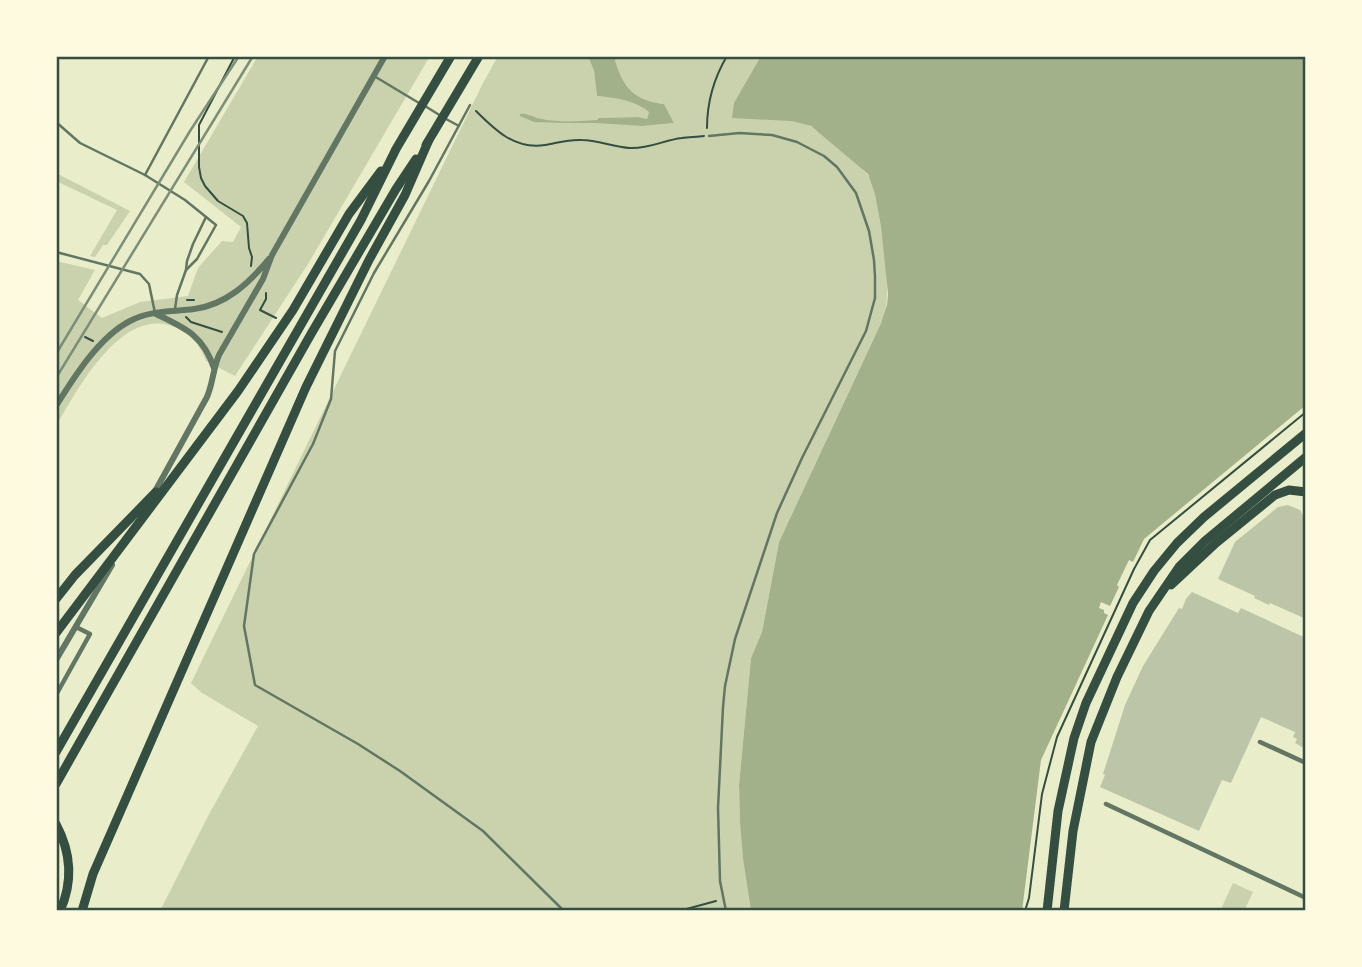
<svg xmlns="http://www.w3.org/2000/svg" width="1362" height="967" viewBox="0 0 1362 967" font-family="'Golos Text',sans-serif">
<rect width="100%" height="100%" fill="#e9edc9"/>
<g fill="#cad2ad">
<path d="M 258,56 L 430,56 L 308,264 L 235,376 L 206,361 C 200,344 188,330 169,325 C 118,312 78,389 56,426 L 56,261 L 95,270 L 78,300 L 102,318 L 140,302 L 188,296 L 198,268 L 222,241 L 233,242 L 241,227 L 184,182 Z"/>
<path d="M 498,56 L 588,56 L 594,71 L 597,96 C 616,98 634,100 649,112 L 647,120 L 638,117 L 599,118 L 643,126 L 674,123 L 664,104 C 632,100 622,86 614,56 L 761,56 L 755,68 L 791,121 C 798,123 806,124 812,127 C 822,134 864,167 869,177 C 882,200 891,288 885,314 L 779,542 L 762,632 L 751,658 L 739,785 L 740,823 L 743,859 L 751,911 L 160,911 L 207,818 L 258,726 L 202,693 L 191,683 L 482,85 Z"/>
<polygon points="56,173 130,211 107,245 103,245 95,257 90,256 117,210 56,181"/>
<polygon points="1233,883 1253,892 1244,911 1226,911 1221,909"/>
</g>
<g fill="#a3b18a">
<path d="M 588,56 L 614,56 C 622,86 632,100 664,104 L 674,123 L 643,126 L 596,123 L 567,123 L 534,122 L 520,116 L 520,114 C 529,113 533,118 542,119 C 560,123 579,121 597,120 L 599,118 L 638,117 L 647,119 L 649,112 C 634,100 616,98 597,96 L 594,71 Z"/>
<polygon points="761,56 1306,56 1306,405 1144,539 1133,562 1129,560 1117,585 1119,587 1110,606 1101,602 1099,608 1104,610 1104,613 1108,615 1041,760 1022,911 751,911 743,859 740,823 739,785 751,658 762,632 779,542 881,323 887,305 888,294 881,226 875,194 868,174 811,126 791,121 732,118 734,103"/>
</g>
<g fill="#bcc5a7">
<polygon points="1288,505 1300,510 1305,519 1304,529 1306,524 1306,619 1270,603 1269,605 1254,598 1255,596 1218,579 1235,542 1278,507"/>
<polygon points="1192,592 1238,613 1241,608 1306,638 1306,749 1295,743 1297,739 1293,737 1295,732 1261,717 1231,783 1222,780 1199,831 1100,787 1105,775 1103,774 1125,705 1143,666 1179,608 1182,609 1186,599"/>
</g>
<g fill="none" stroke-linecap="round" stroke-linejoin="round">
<g stroke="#344e41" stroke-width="2">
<polyline points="235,56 199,125 199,167 201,178 205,186 218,201 243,216 247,223 249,248 252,257 251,266"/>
<path d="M 476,111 C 495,130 515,150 545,145 C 557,143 569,139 582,140 C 598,140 613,147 630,148 C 649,149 664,140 682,138 C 689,137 697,137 704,136"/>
<path d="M 707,128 C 707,102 714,78 727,56"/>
<polyline points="266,293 266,299 260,310 276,318"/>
<polyline points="187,300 194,300"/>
<polyline points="186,317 191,322 222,332"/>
<polyline points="85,337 93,341"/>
<polyline points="679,911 716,901"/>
<polyline points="1025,911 1029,898 1042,794 1057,737 1134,569 1150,540 1306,412"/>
<polyline points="1030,911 1030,909 1035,909 1035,911"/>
</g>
<g stroke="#617663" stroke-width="2.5">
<polyline points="374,76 419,103"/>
<polyline points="470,105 429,181 374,273 335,351 331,399 313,444 254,554 244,626 255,685 358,744 400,771 483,831 564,911"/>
<polyline points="425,106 441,116"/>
<polyline points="446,119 459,126"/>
<polyline points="56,122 80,143 145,175 185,200 216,225 197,259 186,270"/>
<polyline points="709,136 739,133 772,135 797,142 824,156 837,167 856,193 869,231 874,260 875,277 875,298 866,331 802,458 777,513 735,639 725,686 723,707 718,808 720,881 726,911"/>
<polyline points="145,175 209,56"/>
<polyline points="56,252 140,274 149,284 155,313"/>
<polyline points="175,309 177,295 186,270 187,261 193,244 206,217"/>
</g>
<g stroke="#617663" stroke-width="4.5">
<polyline points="56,695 90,634 76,627"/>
<polyline points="1260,742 1306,763"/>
<polyline points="1106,804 1306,898"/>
</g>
<g stroke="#617663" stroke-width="6">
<path d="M 156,314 C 185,328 203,335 214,368"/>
<path d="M 56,406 C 74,377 99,337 130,321 C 150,310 173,312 194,309 C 226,305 249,283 269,259"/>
<path d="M 153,495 L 207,397 C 213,383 213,369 219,355 L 263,279 L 272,255 L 385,56"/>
<polyline points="56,660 112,565"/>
</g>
<g stroke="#344e41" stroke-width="9">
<polyline points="426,145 479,56"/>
<polyline points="1171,585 1216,543 1275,495 1289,490 1306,492"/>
<polyline points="56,599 75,575 156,492"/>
<polyline points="56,633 238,391 293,310 349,214 381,171"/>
<polyline points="56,752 361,220 396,149 451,56"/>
<polyline points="56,784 311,334 396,189 416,159"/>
<path d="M 56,824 C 71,852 73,882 60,911"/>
<polyline points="82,911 93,874 306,387 369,260 405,195 428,142"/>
<polyline points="1047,911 1058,811 1074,738 1086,703 1133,603 1154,571 1177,543 1204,517 1306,433"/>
<polyline points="1064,911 1073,831 1091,742 1117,677 1149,611 1179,567 1205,541 1306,457"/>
</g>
<g stroke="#7c8e77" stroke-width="2.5">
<polyline points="56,354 190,131 239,56"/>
<polyline points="56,378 253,56"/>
</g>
</g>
<rect width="1362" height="967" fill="none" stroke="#fefae0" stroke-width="116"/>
<rect x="58" y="58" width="1246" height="851" fill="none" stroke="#344e41" stroke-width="2.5"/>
</svg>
